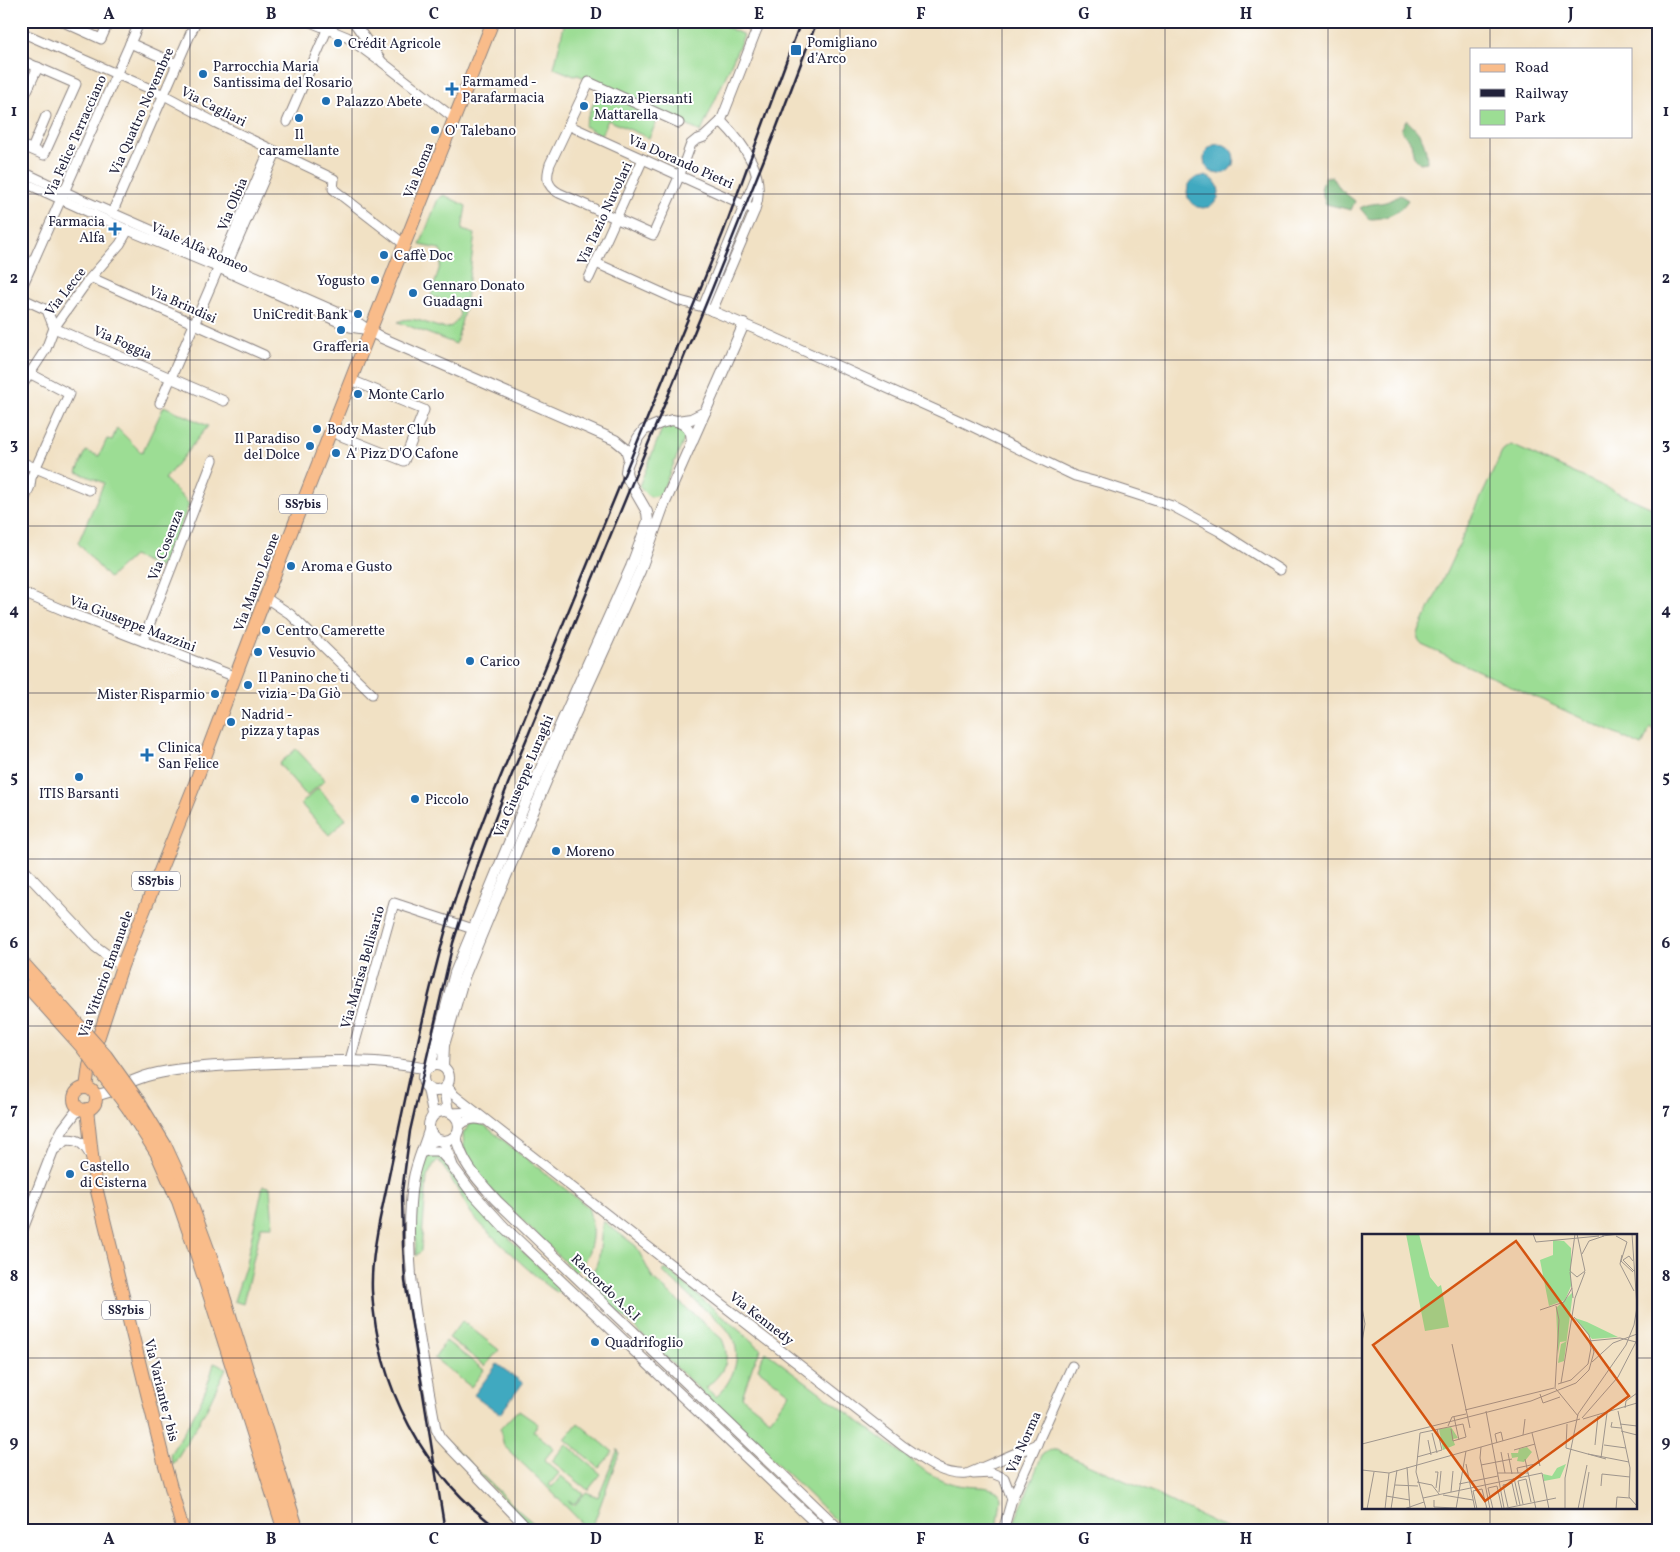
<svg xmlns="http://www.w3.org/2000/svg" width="1680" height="1552" viewBox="0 0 1680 1552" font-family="Vollkorn,serif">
<rect width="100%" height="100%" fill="#fff"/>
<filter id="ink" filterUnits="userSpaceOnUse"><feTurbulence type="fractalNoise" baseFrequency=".02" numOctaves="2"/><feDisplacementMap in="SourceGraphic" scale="10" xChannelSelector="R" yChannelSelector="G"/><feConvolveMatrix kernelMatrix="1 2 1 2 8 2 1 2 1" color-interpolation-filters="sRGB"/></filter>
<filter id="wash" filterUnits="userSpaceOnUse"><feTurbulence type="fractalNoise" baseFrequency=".0096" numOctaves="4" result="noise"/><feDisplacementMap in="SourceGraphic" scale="20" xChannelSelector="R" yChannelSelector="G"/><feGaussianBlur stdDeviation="1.12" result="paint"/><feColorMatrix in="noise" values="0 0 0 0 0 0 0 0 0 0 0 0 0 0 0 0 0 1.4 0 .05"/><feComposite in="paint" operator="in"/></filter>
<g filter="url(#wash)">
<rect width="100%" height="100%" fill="#f1e1c4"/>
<g fill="#9cdd94" stroke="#5f8068">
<polygon points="565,21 714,21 744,35 701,132 578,75 574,76 554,68"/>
<polygon points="599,90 659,117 649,138 608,120 601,135 584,126"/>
<path d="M 444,195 L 466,206 L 462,230 L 475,234 L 465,307 L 456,344 L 398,322 C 418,311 441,337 454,324 C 472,307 442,300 431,296 L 443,256 L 439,249 L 420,245 L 438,199 Z"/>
<polygon points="164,406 208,426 165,479 189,504 164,569 133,556 109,578 78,543 104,483 77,472 86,451 99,456 107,439 112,440 117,428 142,453"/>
<path d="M 675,424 L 682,429 L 686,435 L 684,440 L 661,493 C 651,501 645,494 639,486 L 662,429 L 665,425 Z"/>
<path d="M 1510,445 L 1516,447 L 1659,511 L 1659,732 L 1650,728 L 1642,746 L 1422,645 C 1417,640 1417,637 1419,631 L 1503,450 Z"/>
<polygon points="296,749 325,780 307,796 279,764"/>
<polygon points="318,788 346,819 329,835 301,804"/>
<path d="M 474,1123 L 484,1125 L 588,1207 C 596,1234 593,1251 576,1273 L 478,1177 L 464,1148 L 463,1134 L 469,1125 Z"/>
<path d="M 433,1154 L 437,1154 C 450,1167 456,1184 468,1197 C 498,1229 530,1258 562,1288 L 562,1290 L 559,1293 C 547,1289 479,1225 471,1213 C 460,1195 451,1176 438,1160 L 434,1164 L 427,1177 L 421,1251 L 416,1256 C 415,1238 414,1174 424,1160 C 426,1156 429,1155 433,1154 Z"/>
<polygon points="263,1186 270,1187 273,1226 261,1226 243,1304 234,1301 245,1267"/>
<path d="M 603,1221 L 636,1246 L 653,1279 L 722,1339 C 732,1362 723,1372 706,1388 L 716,1397 C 732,1382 744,1356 731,1335 C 725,1325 713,1316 703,1308 C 690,1296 676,1284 663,1272 L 663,1270 L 667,1270 L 674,1275 L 761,1349 L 753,1365 L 742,1397 L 770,1419 L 790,1393 L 758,1369 L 763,1356 L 766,1352 L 928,1473 C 940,1479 951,1485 965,1486 C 978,1488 988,1485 1000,1493 L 1001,1499 L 997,1531 L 847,1531 L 583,1278 L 584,1276 C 604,1273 599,1234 603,1221 Z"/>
<polygon points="462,1321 499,1350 485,1366 449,1338"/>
<polygon points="446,1341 484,1370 471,1387 434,1358"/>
<path d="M 214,1363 L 226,1368 L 206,1410 L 173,1465 L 170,1454 C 189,1425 206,1397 214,1363 Z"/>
<polygon points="519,1411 538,1424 533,1431 554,1448 544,1460 559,1473 549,1485 552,1487 561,1476 583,1494 574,1504 568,1500 574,1506 586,1492 598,1497 618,1449 619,1453 591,1531 572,1531 580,1526 581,1522 544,1484 504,1446 500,1429 516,1412"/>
<polygon points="578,1423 613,1452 599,1468 565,1439"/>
<polygon points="449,1443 519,1511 532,1522 547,1531 536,1531 529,1525"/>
<polygon points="566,1444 601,1474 588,1490 552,1461"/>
<polygon points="1051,1450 1056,1450 1157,1495 1232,1531 1010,1531 1024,1500 1042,1455 1046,1452"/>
</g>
<g fill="#7dbc7e" stroke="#506f5c">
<path d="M 1406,120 C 1421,133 1426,142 1427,162 L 1420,163 L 1414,157 L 1411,143 L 1401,130 Z"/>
<polygon points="1332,176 1341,190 1355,201 1351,210 1326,204 1321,189 1325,178"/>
<path d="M 1400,195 L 1408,200 C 1399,214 1385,219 1369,219 L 1360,208 C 1368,204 1372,204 1381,203 C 1388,202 1394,199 1400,195 Z"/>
</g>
<g fill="#40a9c0" stroke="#31667e">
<circle cx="1219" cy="159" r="15"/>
<circle cx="1203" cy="192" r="16"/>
<polygon points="497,1364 523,1383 500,1414 474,1395"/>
</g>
</g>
<g filter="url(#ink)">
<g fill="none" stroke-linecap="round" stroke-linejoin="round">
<defs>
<g id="minor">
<polyline points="61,21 101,39 109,21"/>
<polyline points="308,21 347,37 377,59"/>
<polyline points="353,21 382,62 455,119"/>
<polyline points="739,21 757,29"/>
<polyline points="84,31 89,21"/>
<polyline points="21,32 164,95 216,123 334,179 333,189 404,244"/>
<polyline points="130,43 174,63 179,61"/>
<polyline points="21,60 76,84 44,155 21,145"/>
<polyline points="24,97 38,67"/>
<polyline points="287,122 327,30 326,24 328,21"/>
<path d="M 679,123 L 589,82 L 550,164 C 546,177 546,186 559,193 L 653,235 L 679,177 L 691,144 L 696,140 L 704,137 L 721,121 L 760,21"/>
<polyline points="568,125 755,210"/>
<polyline points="32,149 46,116"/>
<polyline points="21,171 76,197 353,319 370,331"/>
<polyline points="21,181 128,230 212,265 350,327 370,330"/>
<polyline points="112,213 196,21"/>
<polyline points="596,263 680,301 703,307 762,332 967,424 1075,476 1101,483 1172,506 1219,531 1280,570"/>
<polyline points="225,269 276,152"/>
<polyline points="92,278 264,355"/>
<polyline points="589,278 643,159"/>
<polyline points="21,289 140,21"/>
<polyline points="21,298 47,310 54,328"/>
<polyline points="703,307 756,177"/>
<path d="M 712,311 L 755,210 C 767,175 745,145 721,121"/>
<polyline points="54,328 224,401"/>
<polyline points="21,387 46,349 54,328 86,283 120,244 128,230"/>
<polyline points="160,403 270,149"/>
<polyline points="331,432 404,461 424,410 351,380"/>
<polyline points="21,462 89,490"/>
<polyline points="21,508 30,486 31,478 69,394 31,374"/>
<polyline points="21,592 65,611 236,677"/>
<polyline points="266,598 290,614 372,694"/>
<polyline points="143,641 213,460"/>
<polyline points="350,1060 394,903 473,929"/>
<path d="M 447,1086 L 454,1095 L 486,1120 L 903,1446 C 924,1460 941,1476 967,1474 L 1037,1444"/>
<polyline points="452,1113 475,1112"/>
<path d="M 459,1126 C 467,1119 473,1118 483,1120"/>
<path d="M 429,1129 C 424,1146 416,1162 413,1180 C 401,1262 422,1348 436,1429 L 440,1437 L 451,1449 L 530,1531"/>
<polyline points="424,1151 439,1151 449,1162"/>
<polyline points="424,1152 432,1142 438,1140"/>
<polyline points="973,1474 992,1473 1004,1478 1012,1499"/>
<polyline points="1003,1531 1012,1499 1072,1366"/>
</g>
<g id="tertiary">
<polyline points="370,331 382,338 615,440 626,449 629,459"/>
<polyline points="677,421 691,419 705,412"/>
<polyline points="21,867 96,947 122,966"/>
<circle cx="436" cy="1078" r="13"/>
<polyline points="443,1066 444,1045 464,977 490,914 567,732 640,571 663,507 744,324"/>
<polyline points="430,1067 455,973 525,804 631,567 648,521 647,512 628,479 626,472 627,465 638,438 644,430 661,423 672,420 677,421 686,426 691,433 692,442"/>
<polyline points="428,1088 433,1114"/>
<polyline points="444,1089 448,1111"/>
<path d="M 95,1095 C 111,1094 123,1084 138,1079 C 149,1074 163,1072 175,1070 C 207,1065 241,1065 274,1063 C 326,1061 376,1058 427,1069"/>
<circle cx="444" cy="1126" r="15"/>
<path d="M 456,1135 C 460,1162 479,1181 497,1201 L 841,1531"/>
<polyline points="443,1141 453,1167 470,1190 505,1228 824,1531"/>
<path d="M 56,1148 L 65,1140 C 78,1138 85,1144 91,1156"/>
<polyline points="21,1233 57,1140 63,1129 79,1108"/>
</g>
<g id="primary">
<polyline points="86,1088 89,1066 122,966 194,786 259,614 370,331 493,21"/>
<circle cx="85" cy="1099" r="11"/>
<polyline points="87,1109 95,1183 164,1462 183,1531"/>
</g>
<g id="trunk">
<polyline points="21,962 38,981"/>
<polyline points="138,1102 164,1145 187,1195 214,1268 297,1531"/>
<polyline points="129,1108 157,1152 179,1201 197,1253 285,1531"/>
</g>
</defs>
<use href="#minor" stroke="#8a8280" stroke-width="11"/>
<use href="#tertiary" stroke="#8a8280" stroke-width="12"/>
<use href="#primary" stroke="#8a8280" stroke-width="14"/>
<use href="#trunk" stroke="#8a8280" stroke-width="16"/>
<use href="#minor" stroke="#fff" stroke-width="9"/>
<use href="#tertiary" stroke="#fff" stroke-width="10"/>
<use href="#primary" stroke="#f9bc8a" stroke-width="12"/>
<use href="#trunk" stroke="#f9bc8a" stroke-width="14"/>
<g stroke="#22223b" stroke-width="2.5">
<polyline points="445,1531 405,1281 403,1246 402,1192 410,1131 453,943 478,864 508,784 712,289 773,137 817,21"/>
<path d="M 501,1531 C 423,1475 377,1386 372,1291 C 371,1268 375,1245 379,1223 C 400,1125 419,1026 446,929 C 457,889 472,849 487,810 L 723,233 L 801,21"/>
</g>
<defs>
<g id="trunk-bridge">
<polyline points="38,981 105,1056 138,1102"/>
<polyline points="29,987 82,1046 129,1108"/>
</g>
</defs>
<use href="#trunk-bridge" stroke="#8a8280" stroke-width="16" stroke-linecap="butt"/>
<use href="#trunk-bridge" stroke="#f9bc8a" stroke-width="14"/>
</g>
</g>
<path fill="none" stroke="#22223b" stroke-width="1" stroke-opacity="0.55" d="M 190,21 L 190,1531M 352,21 L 352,1531M 515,21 L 515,1531M 678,21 L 678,1531M 840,21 L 840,1531M 1002,21 L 1002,1531M 1165,21 L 1165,1531M 1328,21 L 1328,1531M 1490,21 L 1490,49M 1490,136 L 1490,1236M 21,194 L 1659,194M 21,360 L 1659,360M 21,526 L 1659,526M 21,693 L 1659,693M 21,859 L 1659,859M 21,1026 L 1659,1026M 21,1192 L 1659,1192M 21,1358 L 1364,1358M 1636,1358 L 1659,1358M 1490,1508 L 1490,1531"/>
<g fill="#1f6fb2" stroke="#fff" stroke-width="2">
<circle cx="338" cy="43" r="5"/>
<rect x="790" y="44" width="12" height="12" rx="2.5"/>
<circle cx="203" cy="74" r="5"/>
<path d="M449.5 81.5h5v5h5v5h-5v5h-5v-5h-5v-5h5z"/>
<circle cx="326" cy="101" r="5"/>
<circle cx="584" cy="106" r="5"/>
<circle cx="299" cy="118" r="5"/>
<circle cx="435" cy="130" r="5"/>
<path d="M112.5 221.5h5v5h5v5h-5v5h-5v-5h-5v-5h5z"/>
<circle cx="384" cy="255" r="5"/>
<circle cx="375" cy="280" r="5"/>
<circle cx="413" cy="293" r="5"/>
<circle cx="358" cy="314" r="5"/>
<circle cx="341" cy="330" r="5"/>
<circle cx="358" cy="394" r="5"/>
<circle cx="317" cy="429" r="5"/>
<circle cx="310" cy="446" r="5"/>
<circle cx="336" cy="453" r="5"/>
<circle cx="291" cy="566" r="5"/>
<circle cx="266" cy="630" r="5"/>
<circle cx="258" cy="652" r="5"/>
<circle cx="470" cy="661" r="5"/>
<circle cx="248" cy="685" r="5"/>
<circle cx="215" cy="694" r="5"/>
<circle cx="231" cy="722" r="5"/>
<path d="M144.5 747.5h5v5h5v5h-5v5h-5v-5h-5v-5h5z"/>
<circle cx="79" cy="777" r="5"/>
<circle cx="415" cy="799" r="5"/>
<circle cx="556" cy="851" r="5"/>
<circle cx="70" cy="1174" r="5"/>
<circle cx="595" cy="1342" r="5"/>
</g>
<g text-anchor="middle" stroke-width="4" stroke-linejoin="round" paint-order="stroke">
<g fill="#fff" stroke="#646476" stroke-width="1">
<rect x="279" y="494.5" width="48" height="19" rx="4"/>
<rect x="132" y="871.5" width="48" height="19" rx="4"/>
<rect x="102" y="1300.5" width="48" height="19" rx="4"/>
</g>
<g font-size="12" font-weight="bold" fill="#22223b">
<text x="303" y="508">SS7bis</text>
<text x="156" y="885">SS7bis</text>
<text x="126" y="1314">SS7bis</text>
</g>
<g font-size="14" fill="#22223b" stroke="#fff" text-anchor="start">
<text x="807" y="47">Pomigliano<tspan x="807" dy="16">d’Arco</tspan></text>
<text x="348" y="48">Crédit Agricole</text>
<text x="213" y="71">Parrocchia Maria<tspan x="213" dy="16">Santissima del Rosario</tspan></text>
<text x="462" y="86">Farmamed -<tspan x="462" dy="16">Parafarmacia</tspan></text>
<text x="594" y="103">Piazza Piersanti<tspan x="594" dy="16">Mattarella</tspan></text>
<text x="336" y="106">Palazzo Abete</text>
<text x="445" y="135">O' Talebano</text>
<text x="299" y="139" text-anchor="middle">Il<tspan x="299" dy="16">caramellante</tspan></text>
<text x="105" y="226" text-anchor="end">Farmacia<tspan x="105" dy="16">Alfa</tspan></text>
<text x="394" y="260">Caffè Doc</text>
<text x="365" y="285" text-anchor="end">Yogusto</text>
<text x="423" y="290">Gennaro Donato<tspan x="423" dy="16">Guadagni</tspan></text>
<text x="348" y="319" text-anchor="end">UniCredit Bank</text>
<text x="341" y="351" text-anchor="middle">Grafferia</text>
<text x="368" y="399">Monte Carlo</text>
<text x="327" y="434">Body Master Club</text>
<text x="300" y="443" text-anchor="end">Il Paradiso<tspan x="300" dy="16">del Dolce</tspan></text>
<text x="346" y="458">A' Pizz D'O Cafone</text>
<text x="301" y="571">Aroma e Gusto</text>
<text x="276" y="635">Centro Camerette</text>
<text x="268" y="657">Vesuvio</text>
<text x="480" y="666">Carico</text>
<text x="258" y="682">Il Panino che ti<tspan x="258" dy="16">vizia - Da Giò</tspan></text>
<text x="205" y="699" text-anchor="end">Mister Risparmio</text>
<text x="241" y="719">Nadrid -<tspan x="241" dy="16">pizza y tapas</tspan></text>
<text x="158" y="752">Clinica<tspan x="158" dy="16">San Felice</tspan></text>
<text x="79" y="798" text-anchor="middle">ITIS Barsanti</text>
<text x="425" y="804">Piccolo</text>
<text x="566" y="856">Moreno</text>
<text x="80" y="1171">Castello<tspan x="80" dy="16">di Cisterna</tspan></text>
<text x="605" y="1347">Quadrifoglio</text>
</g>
<g font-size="14" fill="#22223b" stroke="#fff">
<text transform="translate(214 106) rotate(27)" y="5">Via Cagliari</text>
<text transform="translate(141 111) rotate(-66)" y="5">Via Quattro Novembre</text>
<text transform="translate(75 136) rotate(-66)" y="5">Via Felice Terracciano</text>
<text transform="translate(681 161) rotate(24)" y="5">Via Dorando Pietri</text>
<text transform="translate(418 170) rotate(-68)" y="5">Via Roma</text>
<text transform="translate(232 204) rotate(-67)" y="5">Via Olbia</text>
<text transform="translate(604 213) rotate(-65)" y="5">Via Tazio Nuvolari</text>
<text transform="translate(200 247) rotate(24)" y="5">Viale Alfa Romeo</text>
<text transform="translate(65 291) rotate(-52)" y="5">Via Lecce</text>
<text transform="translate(183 304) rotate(24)" y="5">Via Brindisi</text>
<text transform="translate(123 342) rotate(24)" y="5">Via Foggia</text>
<text transform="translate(165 545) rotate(-69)" y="5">Via Cosenza</text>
<text transform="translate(256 582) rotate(-69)" y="5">Via Mauro Leone</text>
<text transform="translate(133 623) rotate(21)" y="5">Via Giuseppe Mazzini</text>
<text transform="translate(523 776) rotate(-67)" y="5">Via Giuseppe Luraghi</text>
<text transform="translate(362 967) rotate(-74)" y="5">Via Marisa Bellisario</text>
<text transform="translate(105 974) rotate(-70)" y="5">Via Vittorio Emanuele</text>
<text transform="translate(606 1287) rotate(44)" y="5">Raccordo A.S.I</text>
<text transform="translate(762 1318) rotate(38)" y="5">Via Kennedy</text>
<text transform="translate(162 1390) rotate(76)" y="5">Via Variante 7 bis</text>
<text transform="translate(1023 1442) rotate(-66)" y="5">Via Norma</text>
</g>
</g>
<g transform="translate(1362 1234)">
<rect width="275" height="275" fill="#f1e1c4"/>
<path d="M 44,0 L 57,0 L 68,43 L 76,53 L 79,51 L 87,93 L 63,97 ZM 191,6 L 202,7 L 209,14 L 209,52 L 203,66 L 187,72 L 178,26 L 191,21 ZM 211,58 L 202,127 L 196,129 L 199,110 L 205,107 L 198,108 L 196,120 L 194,74 ZM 213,84 L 225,88 L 256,103 L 230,105 ZM 89,193 L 96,204 L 91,205 L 93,211 L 81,216 L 77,195 ZM 165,213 L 170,218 L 162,228 L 155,227 L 156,223 L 150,224 L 149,219 L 156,219 L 157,215 ZM 204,230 L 198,244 L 182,247 L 181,240 L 190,242 L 195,234 Z" fill="#9cdd94"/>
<path fill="none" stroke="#9e958d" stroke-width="1" d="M 171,0 L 174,8 L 237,2M 187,0 L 229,0M 213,0 L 208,37 L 215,43 L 223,37 L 215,0M 240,2 L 257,0M 254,2 L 265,8 L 259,27 L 271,38M 220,20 L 227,7 L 242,2M 260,21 L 258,30 L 272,57M 271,27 L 267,22 L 261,26 L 273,38M 208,38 L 211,64M 0,73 L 3,90 L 0,108M 178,76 L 202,68 L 210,54M 90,110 L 108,194M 230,128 L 251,109 L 275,100M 199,149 L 213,64 L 223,38M 196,150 L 209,146 L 226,130 L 229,114 L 227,107 L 258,104 L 274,108M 193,155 L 197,86 L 194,72M 194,155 L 216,182M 178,160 L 181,169 L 198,163M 263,174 L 264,167 L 275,159M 103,176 L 192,154M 124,177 L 142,274M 256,177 L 268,234 L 267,263 L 275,272M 92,183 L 97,206M 220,184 L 256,143 L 275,106M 221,185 L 275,169M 250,188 L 249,193 L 259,194M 205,190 L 204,214 L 244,225M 258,190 L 275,192M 86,192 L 90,183 L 104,180M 259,197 L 275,201M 70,199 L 75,219M 170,199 L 178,232M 161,201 L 163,185M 66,206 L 69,221M 135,209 L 133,200 L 139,198 L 141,207M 0,210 L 169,167 L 214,149 L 227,136 L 232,118 L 227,101 L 212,83M 233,211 L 236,182M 242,211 L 264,214M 119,213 L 118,224 L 128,275M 152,216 L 173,210M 139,218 L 143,239M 146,219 L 150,240M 226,220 L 267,228M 55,223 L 80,216 L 75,195M 239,224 L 245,179M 163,225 L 174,275M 104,230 L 113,275M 119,231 L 150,225M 45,233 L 48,275M 0,236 L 27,239 L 218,185M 73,238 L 76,238 L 74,254M 136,239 L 166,239M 156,239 L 155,234 L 178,229M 152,244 L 158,271M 55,248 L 70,251 L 77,260M 97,250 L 136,242M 33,251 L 56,252M 239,252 L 240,240 L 268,243M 77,258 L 79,237M 89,258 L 91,237M 81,261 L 111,266M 24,262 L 48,266M 61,264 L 180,239 L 187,275M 72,266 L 72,273 L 94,274M 161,270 L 156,247 L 164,245 L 169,268M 146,273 L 141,251 L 150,249 L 155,271M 5,275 L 12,238M 23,275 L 27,239M 29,275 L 35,236M 42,275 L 62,268M 64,275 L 54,238 L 58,199 L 101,190 L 104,203 L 91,207 L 89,195M 94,275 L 104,217M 115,275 L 111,257 L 120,255 L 125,275M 131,275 L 126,254 L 135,252 L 140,275M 140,275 L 194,264M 203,275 L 203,244 L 216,180 L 264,111 L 272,91 L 275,73 L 270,0M 216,275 L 225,231M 221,275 L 227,238M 254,275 L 255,263 L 268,264"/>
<path fill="#d45411" fill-opacity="0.15" stroke="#d45411" stroke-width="2.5" d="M 154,7 L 267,162 L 123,267 L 11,111 Z"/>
<rect width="275" height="275" fill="none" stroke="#22223b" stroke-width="2.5"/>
</g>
<rect width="1680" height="1552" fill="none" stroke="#fff" stroke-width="55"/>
<rect x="1470" y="48" width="162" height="90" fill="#ffffff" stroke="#a7a7b1"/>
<rect x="1480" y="64" width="25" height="8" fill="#f9bc8a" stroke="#a7a7b1"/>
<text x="1515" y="72" font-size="15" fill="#22223b">Road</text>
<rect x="1480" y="89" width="25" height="8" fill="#22223b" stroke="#a7a7b1"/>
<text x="1515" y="98" font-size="15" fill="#22223b">Railway</text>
<rect x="1480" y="110" width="25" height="15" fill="#9cdd94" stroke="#a7a7b1"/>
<text x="1515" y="122" font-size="15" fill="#22223b">Park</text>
<rect x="28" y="28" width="1624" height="1496" fill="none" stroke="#22223b" stroke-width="2"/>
<g font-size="16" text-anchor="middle" font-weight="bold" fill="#22223b">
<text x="109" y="19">A</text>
<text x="271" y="19">B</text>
<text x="434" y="19">C</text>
<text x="596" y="19">D</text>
<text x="759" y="19">E</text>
<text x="921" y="19">F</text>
<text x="1084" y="19">G</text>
<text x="1246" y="19">H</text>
<text x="1409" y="19">I</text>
<text x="1571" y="19">J</text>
<text x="14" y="116">1</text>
<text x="1666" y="116">1</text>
<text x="14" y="283">2</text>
<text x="1666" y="283">2</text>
<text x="14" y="449">3</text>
<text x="1666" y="449">3</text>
<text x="14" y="615">4</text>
<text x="1666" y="615">4</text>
<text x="14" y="782">5</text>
<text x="1666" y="782">5</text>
<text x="14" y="948">6</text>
<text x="1666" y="948">6</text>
<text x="14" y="1114">7</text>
<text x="1666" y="1114">7</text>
<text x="14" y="1281">8</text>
<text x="1666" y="1281">8</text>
<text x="14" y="1447">9</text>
<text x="1666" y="1447">9</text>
<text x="109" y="1544">A</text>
<text x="271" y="1544">B</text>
<text x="434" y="1544">C</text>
<text x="596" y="1544">D</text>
<text x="759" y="1544">E</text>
<text x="921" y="1544">F</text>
<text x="1084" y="1544">G</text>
<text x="1246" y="1544">H</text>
<text x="1409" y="1544">I</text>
<text x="1571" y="1544">J</text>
</g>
</svg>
